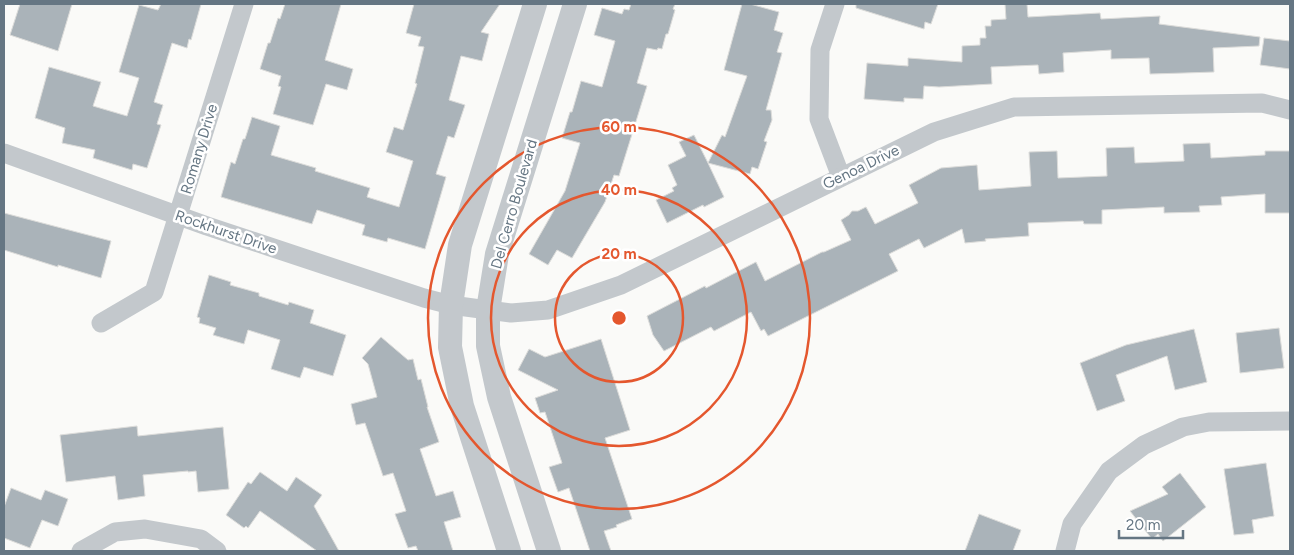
<svg xmlns="http://www.w3.org/2000/svg" width="1294" height="555" viewBox="0 0 1294 555" font-family="Figtree,sans-serif">
<rect width="100%" height="100%" fill="#fafaf8"/>
<g fill="#aab3b9" stroke="#dcdcda">
<polygon points="20,4 72,4 58,51 10,35"/>
<polygon points="161,4 201,4 191,40 189,39 187,48 172,43 154,102 163,105 157,124 161,125 147,168 133,164 132,170 93,158 95,150 62,143 65,128 35,118 49,67 101,82 93,106 127,116 139,78 119,72 139,5 158,10"/>
<polygon points="285,4 341,4 325,60 353,69 347,90 326,84 313,125 273,114 281,87 278,86 281,76 260,69 268,43 270,43 278,18 280,19"/>
<polygon points="414,4 500,4 481,32 489,34 482,61 461,56 449,100 465,105 454,138 448,136 436,174 446,177 425,249 388,238 387,242 362,235 365,225 317,210 312,224 221,197 231,162 235,164 243,139 245,139 252,117 280,126 271,155 316,168 315,171 370,188 367,197 399,207 413,161 386,152 394,127 403,130 417,84 415,83 424,47 418,46 421,37 406,33"/>
<polygon points="631,4 675,4 673,9 675,10 668,34 666,34 662,49 658,48 657,50 647,48 637,83 647,86 619,176 614,175 605,202 572,258 557,250 548,265 529,254 565,191 580,143 562,138 570,112 572,112 581,81 602,87 615,41 594,35 602,8 622,14 624,9 629,10"/>
<polygon points="742,4 750,4 779,12 774,30 783,33 777,52 782,53 766,110 771,110 772,120 764,141 767,142 758,169 752,167 750,174 708,163 724,197 704,207 703,205 667,223 656,200 674,191 672,188 677,185 668,165 686,156 679,142 694,135 708,163 722,135 725,137 747,76 724,70"/>
<polygon points="856,4 938,4 931,24 925,22 924,29 856,8"/>
<polygon points="1005,4 1027,4 1028,17 1100,13 1101,19 1160,16 1159,24 1260,37 1259,46 1213,48 1214,72 1184,73 1150,74 1149,58 1111,59 1111,50 1063,53 1064,72 1039,74 1038,65 991,67 992,84 939,87 924,86 923,99 904,98 904,102 864,99 867,63 908,66 908,58 962,62 962,46 980,45 980,38 986,38 985,26 991,26 991,20 1006,19"/>
<polygon points="1264,38 1290,41 1290,69 1260,65"/>
<polygon points="1210,143 1211,158 1265,155 1265,151 1290,151 1290,213 1265,213 1265,194 1221,197 1222,205 1199,206 1200,212 1164,213 1164,207 1102,210 1102,224 1084,224 1083,221 1028,223 1029,236 985,239 986,241 965,243 962,229 924,248 919,239 889,254 898,271 768,336 764,329 761,331 751,312 714,331 711,327 664,351 653,335 647,316 705,286 706,288 756,262 765,281 822,252 824,252 851,240 841,220 849,215 852,211 858,211 866,207 875,224 918,203 909,185 941,168 977,165 979,190 1031,186 1029,152 1057,151 1058,178 1107,176 1106,148 1134,147 1135,163 1184,161 1183,144"/>
<polygon points="4,213 111,241 101,278 58,265 58,267 4,250"/>
<polygon points="209,275 231,282 230,285 259,293 259,296 288,305 289,302 314,310 310,323 346,335 333,376 304,367 300,378 271,369 280,340 248,330 244,344 213,335 216,328 199,323 200,318 197,317"/>
<polygon points="1279,328 1284,368 1240,373 1236,333"/>
<polygon points="1194,329 1207,382 1175,390 1167,356 1116,375 1125,401 1097,411 1080,363 1126,345"/>
<polygon points="381,337 408,360 413,359 418,380 421,379 428,407 427,407 439,442 420,449 436,496 453,491 461,517 444,522 453,551 418,551 416,546 408,548 395,514 406,511 393,473 383,476 365,423 356,425 351,404 377,397 368,364 362,358"/>
<polygon points="601,339 630,430 605,438 632,519 616,525 617,527 604,531 611,551 590,551 569,488 558,492 549,467 562,463 545,412 540,413 535,398 558,390 518,370 529,349 545,357"/>
<polygon points="137,426 138,436 223,427 229,489 198,492 196,471 188,472 188,471 143,475 145,496 118,500 115,476 66,482 60,435"/>
<polygon points="1266,463 1274,516 1252,520 1254,533 1234,535 1224,469"/>
<polygon points="260,472 287,491 296,477 322,495 314,506 339,551 317,551 260,511 248,528 246,526 244,528 226,515 248,482 251,484"/>
<polygon points="1180,473 1206,507 1163,541 1158,534 1152,539 1130,511 1168,494 1162,487"/>
<polygon points="11,488 41,500 45,490 68,499 58,526 42,520 30,548 4,538 4,507"/>
<polygon points="979,514 1021,530 1013,551 965,551"/>
</g>
<g fill="none" stroke-linecap="round" stroke-linejoin="round">
<g stroke="#c3c8cc" stroke-width="19">
<polyline points="835,4 820,50 819,119 841,177"/>
<polyline points="4,153 207,226 424,298 451,305 488,310 511,313 548,310 621,285 934,132 1014,107 1262,103 1290,110"/>
<polyline points="101,323 154,292 244,4"/>
<polyline points="81,551 115,532 145,529 201,539 217,551"/>
<polyline points="1065,551 1072,524 1109,471 1144,445 1183,427 1209,422 1290,421"/>
</g>
<g stroke="#c3c8cc" stroke-width="24">
<polyline points="509,551 462,406 450,347 451,305 460,245 535,4"/>
<polyline points="549,551 499,397 488,346 488,310 497,254 575,4"/>
</g>
</g>
<g fill="none" stroke="#e4572e" stroke-width="2.5">
<circle cx="619" cy="318" r="64"/>
<circle cx="619" cy="318" r="128"/>
<circle cx="619" cy="318" r="191"/>
</g>
<g text-anchor="middle" stroke-width="5" stroke-linejoin="round" paint-order="stroke">
<g font-size="15" fill="#657683" stroke="#fff">
<text transform="translate(199 149) rotate(-73)" y="5">Romany Drive</text>
<text transform="translate(861 167) rotate(-26)" y="5">Genoa Drive</text>
<text transform="translate(514 204) rotate(-74)" y="5">Del Cerro Boulevard</text>
<text transform="translate(226 232) rotate(19)" y="5">Rockhurst Drive</text>
</g>
</g>
<circle cx="619" cy="318" r="8" fill="#e4572e" stroke="#fff" stroke-width="2.5"/>
<g font-size="15" text-anchor="middle" font-weight="bold" fill="#e4572e" stroke="#fff" stroke-width="5" stroke-linejoin="round" paint-order="stroke">
<text x="619" y="132">60 m</text>
<text x="619" y="195">40 m</text>
<text x="619" y="259">20 m</text>
</g>
<rect width="1294" height="555" fill="none" stroke="#657683" stroke-width="10"/>
<path d="M1119 530v8h64v-8" fill="none" stroke="#657683" stroke-width="2.5"/>
<text x="1126" y="530" font-size="15" fill="#657683" stroke="#ffffff" stroke-width="4" paint-order="stroke">20 m</text>
</svg>
